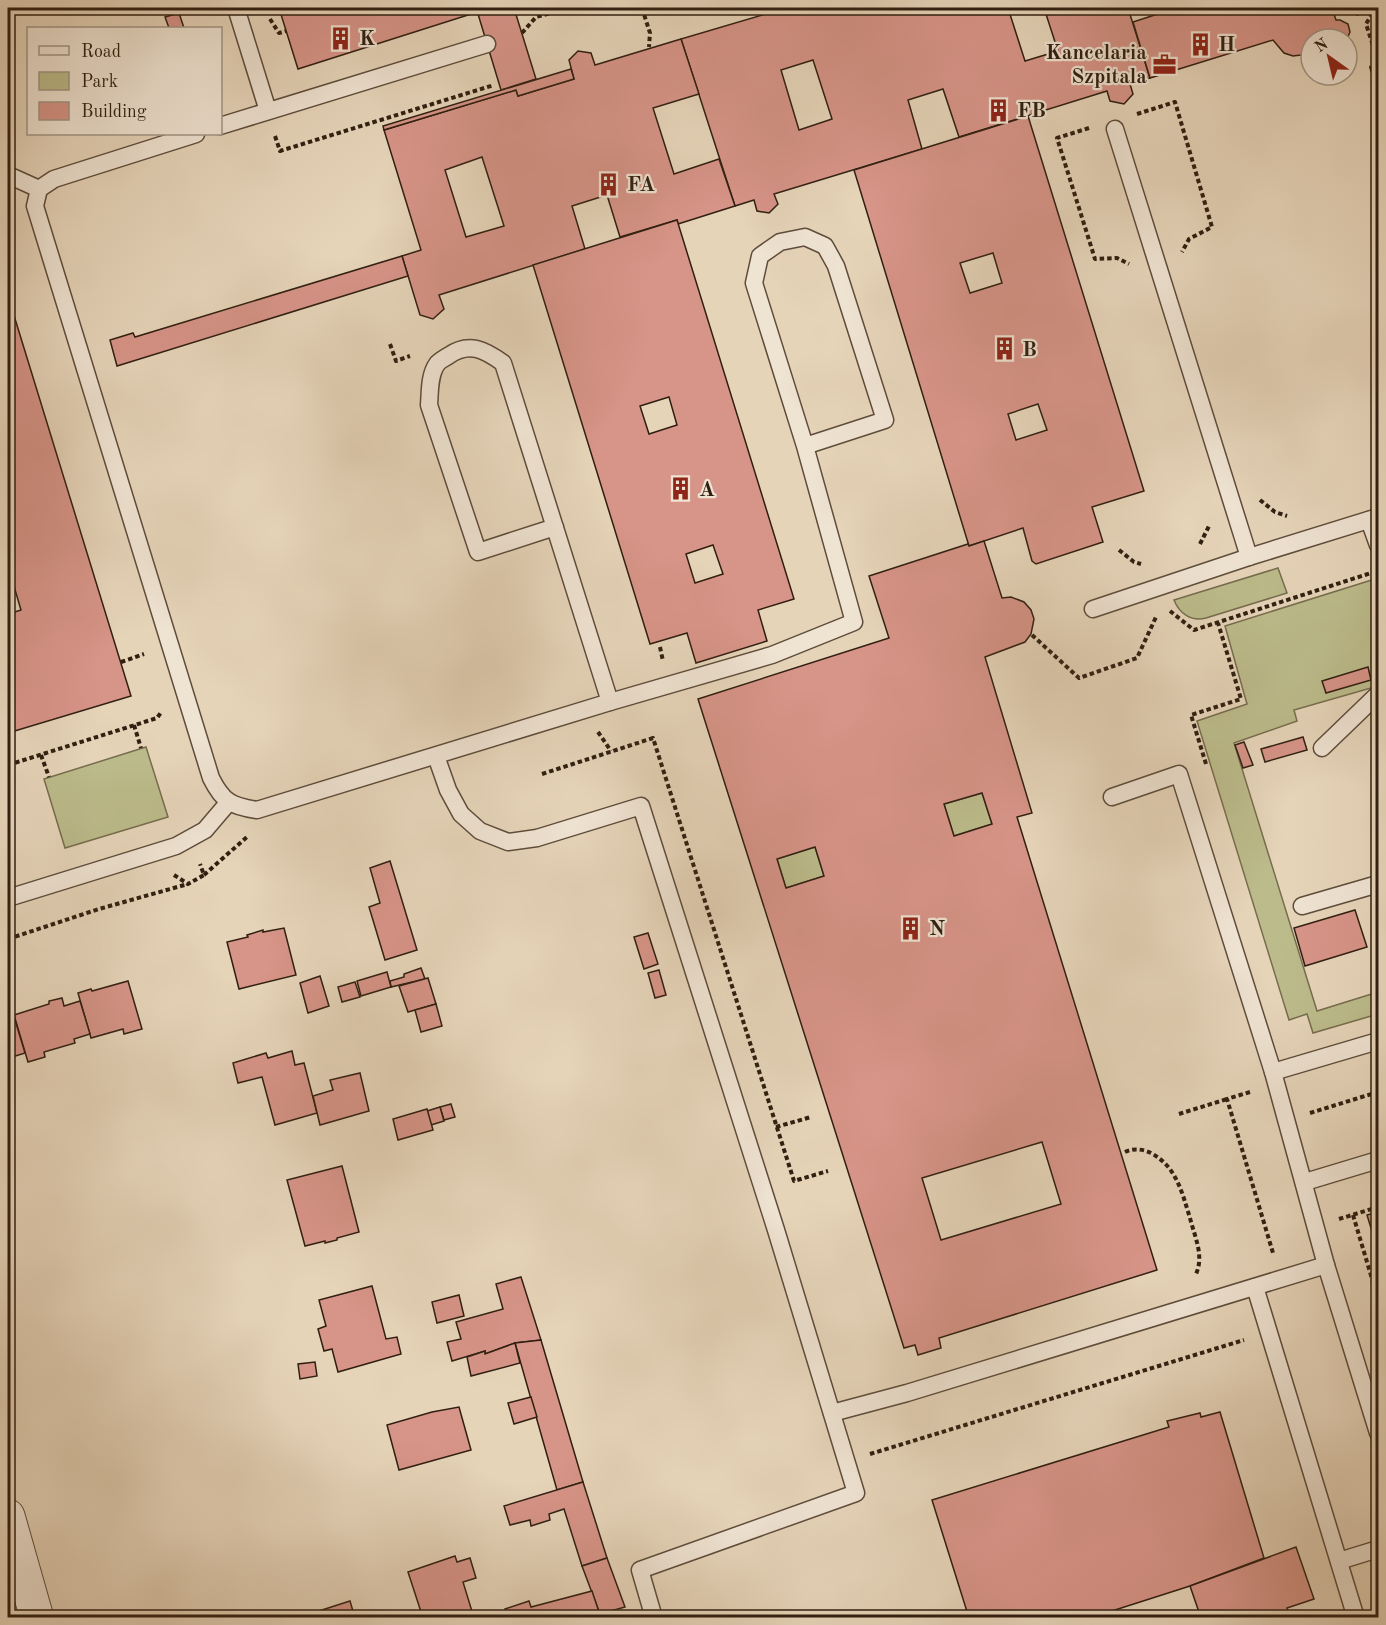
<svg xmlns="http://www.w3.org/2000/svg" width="1386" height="1625" viewBox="0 0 1386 1625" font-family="'Old Standard TT',serif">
<rect width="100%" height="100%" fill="#e6d4b9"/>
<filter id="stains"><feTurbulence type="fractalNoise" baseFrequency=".00333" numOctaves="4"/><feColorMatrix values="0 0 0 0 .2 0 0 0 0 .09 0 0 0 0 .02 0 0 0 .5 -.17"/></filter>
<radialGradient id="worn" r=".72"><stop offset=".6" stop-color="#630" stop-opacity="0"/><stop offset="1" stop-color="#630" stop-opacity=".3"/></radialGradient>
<g fill="#bcbb8b" stroke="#766d4e" stroke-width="1.5">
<path d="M 1278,568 L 1287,593 L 1206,618 C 1191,622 1179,613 1174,600 Z"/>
<polygon points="1378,578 1378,686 1294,710 1297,721 1234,743 1317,1011 1378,992 1378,1014 1313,1033 1307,1014 1289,1020 1197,721 1247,704 1225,626"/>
<polygon points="146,747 168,817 65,848 44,779"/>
<polygon points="982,793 992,824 954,836 944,804"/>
<polygon points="815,847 824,876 786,888 777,859"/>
</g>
<g fill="#d79488" stroke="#301f11" stroke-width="1.5" fill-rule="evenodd">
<polygon points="279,8 490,8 298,69"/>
<polygon points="499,8 514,8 536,79 501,90 478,14"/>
<path d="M 786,8 L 1008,8 L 1025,61 L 1058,51 L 1044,8 L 1128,8 L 1150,78 L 1130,84 L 1133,94 L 1124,104 L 1110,101 L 1107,91 L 959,137 L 943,89 L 908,100 L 922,149 L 774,194 L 778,204 L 769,213 L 757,211 L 754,200 L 735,206 L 681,39 ZM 813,60 L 832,119 L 799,130 L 781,70 Z"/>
<polygon points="1166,8 1332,8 1336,20 1340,20 1348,24 1350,32 1347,39 1311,39 1311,52 1301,55 1293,56 1284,53 1273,40 1150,78 1133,22 1167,11"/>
<polygon points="1354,8 1378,8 1357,15"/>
<polygon points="179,13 184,28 169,28 165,17"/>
<path d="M 681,39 L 699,94 L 653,108 L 674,174 L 719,159 L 735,206 L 678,224 L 677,220 L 620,237 L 607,195 L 572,206 L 585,249 L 439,295 L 444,309 L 433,319 L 420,315 L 402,256 L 421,250 L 384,130 L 516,90 L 518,96 L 574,79 L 569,60 L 578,51 L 591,53 L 595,65 ZM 482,157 L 504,226 L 466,237 L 445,170 Z"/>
<polygon points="571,69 574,79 518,96 516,90 384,130 383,126"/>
<path d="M 1028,116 L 1144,491 L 1092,507 L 1103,542 L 1036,564 L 1032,561 L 1023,528 L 969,546 L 854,170 ZM 993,253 L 1002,283 L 970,293 L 960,263 ZM 1038,404 L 1047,430 L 1016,440 L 1008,414 Z"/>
<path d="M 677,220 L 794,599 L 758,610 L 767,641 L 696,663 L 687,633 L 650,644 L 533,265 ZM 669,397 L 677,425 L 649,434 L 640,406 ZM 713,545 L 723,574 L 695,583 L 686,554 Z"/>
<polygon points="402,256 408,276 117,366 110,340 133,333 135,337"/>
<polygon points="8,296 131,696 8,733 8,614 21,610 8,566"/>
<path d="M 984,541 L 1002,598 L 1011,597 L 1024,602 L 1031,610 L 1034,619 L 1031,634 L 1025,642 L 985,657 L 1032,813 L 1017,817 L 1157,1270 L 939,1338 L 941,1348 L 918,1355 L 915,1345 L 904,1348 L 698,699 L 889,638 L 869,576 L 968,544 L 969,546 ZM 982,793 L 992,824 L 954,836 L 944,804 ZM 815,847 L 824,876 L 786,888 L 777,859 ZM 1042,1142 L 1061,1204 L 941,1240 L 922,1178 Z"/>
<polygon points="1368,667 1371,680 1326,693 1322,681"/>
<polygon points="1303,737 1307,750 1265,762 1261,749"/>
<polygon points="1244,742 1253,765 1243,768 1235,745"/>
<polygon points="390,861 417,950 385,960 369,907 380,903 370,868"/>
<polygon points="1355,910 1367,947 1305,966 1294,928"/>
<polygon points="284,928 296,975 239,989 227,942 248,937 247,935 263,930 263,932"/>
<polygon points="648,933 658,964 644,969 634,937"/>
<polygon points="421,968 425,979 391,987 390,981 404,977 404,974"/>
<polygon points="659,970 666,995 655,998 648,973"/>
<polygon points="387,972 391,987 361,996 357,981"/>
<polygon points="320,976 329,1006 308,1013 300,983"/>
<polygon points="428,978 436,1004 408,1012 399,986"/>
<polygon points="128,981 142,1029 124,1034 123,1029 91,1038 78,993 91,989 92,991"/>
<polygon points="355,982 360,997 342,1002 338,987"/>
<polygon points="62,998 64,1006 80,1001 90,1034 74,1039 75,1043 44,1052 45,1057 28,1062 14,1015 49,1004 49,1001"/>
<polygon points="436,1004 442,1026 421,1032 415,1010"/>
<polygon points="15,1020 25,1053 9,1058 10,1062 8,1063 8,1023"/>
<polygon points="292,1051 295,1065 304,1063 317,1113 275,1125 262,1077 238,1083 233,1063 266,1053 268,1058"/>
<polygon points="360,1073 369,1111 320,1125 313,1096 333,1090 330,1080"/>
<polygon points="451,1104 455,1117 444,1120 440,1107"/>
<polygon points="440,1107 444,1121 431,1125 427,1111"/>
<polygon points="427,1109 433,1130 398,1140 393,1119"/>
<polygon points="342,1166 359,1232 337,1238 337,1240 325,1243 325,1241 305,1246 287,1180"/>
<polygon points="1378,1212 1378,1251 1367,1215"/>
<polygon points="521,1277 541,1340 515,1343 485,1354 485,1351 452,1361 447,1342 461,1339 456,1322 503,1309 496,1284"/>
<polygon points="372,1286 386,1339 397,1337 401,1354 338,1372 332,1349 324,1351 318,1329 326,1326 319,1300"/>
<polygon points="459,1295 464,1316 437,1323 432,1302"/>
<polygon points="541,1340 583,1482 557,1490 515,1343"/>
<polygon points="515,1343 520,1363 471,1376 467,1357 485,1351 485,1354"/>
<polygon points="315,1362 317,1376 300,1379 298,1364"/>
<polygon points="531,1397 537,1417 514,1424 508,1403"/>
<polygon points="459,1407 471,1450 399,1470 387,1425 432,1412"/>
<polygon points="1220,1412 1264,1558 1190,1586 1090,1618 969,1618 932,1500 1169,1427 1167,1421 1200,1413 1201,1417"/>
<polygon points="583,1482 607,1558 582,1566 564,1509 549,1514 550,1520 531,1526 530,1520 510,1525 504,1506"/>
<polygon points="1296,1547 1314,1599 1287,1608 1290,1618 1201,1618 1190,1586"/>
<polygon points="455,1556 457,1562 470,1558 476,1578 463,1582 474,1618 423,1618 408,1572"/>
<polygon points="607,1558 625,1607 600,1614 582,1566"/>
<polygon points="592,1591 600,1615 591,1618 508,1618 505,1609 529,1601 531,1607"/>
<polygon points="350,1601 355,1618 297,1618"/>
</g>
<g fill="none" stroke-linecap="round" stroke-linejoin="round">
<defs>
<g id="service">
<polyline points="236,8 268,111"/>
<polyline points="220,126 487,44"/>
<polyline points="1115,129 1249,557"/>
<path d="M 196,134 L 54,179 L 39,189 L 35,206 L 211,778 C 223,802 231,806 257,810 L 610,702 L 772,655 L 854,622 L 805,446 L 754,283 L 760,256 L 780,242 L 805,237 L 825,246 L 836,266 L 885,420 L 805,446"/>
<polyline points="8,175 39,189"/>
<polyline points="1369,520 1378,545"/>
<path d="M 555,527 L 478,552 L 429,405 C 430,393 429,375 437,364 C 439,361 445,358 448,356 C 469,341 485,350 503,363 L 610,702"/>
<polyline points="1093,609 1249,557 1378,517"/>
<polyline points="1322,748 1378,694"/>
<polyline points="436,756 448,790 461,814 480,831 508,842 537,838 641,806 776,1230 856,1493 640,1570 654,1618"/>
<polyline points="8,898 176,846 205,830 228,803"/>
<polyline points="1302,906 1378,884"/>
<polyline points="1273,1072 1378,1041"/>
<polyline points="1305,1182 1378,1160"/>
<polyline points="1326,1265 1378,1433"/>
<polyline points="1255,1287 1356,1618"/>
<polyline points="832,1413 907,1393 1326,1265 1273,1072 1179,774 1112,797"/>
<polyline points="1339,1561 1378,1549"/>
</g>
<polyline id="minor" points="8,1516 37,1618"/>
</defs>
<use href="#service" stroke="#5e4c3b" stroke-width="19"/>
<use href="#minor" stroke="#5e4c3b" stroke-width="35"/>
<g stroke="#301f11" stroke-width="4" stroke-dasharray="4.5 3" stroke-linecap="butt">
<polyline points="642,8 650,33 649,47"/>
<polyline points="1378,8 1372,14 1366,24 1378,61"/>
<polyline points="270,19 279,33 286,31"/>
<polyline points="522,33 536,17 569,8"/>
<polyline points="1378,64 1371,67 1378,91"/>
<polyline points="1137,114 1175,102 1212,227 1189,239 1182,252"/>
<polyline points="1089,128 1057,138 1095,259 1117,258 1129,264"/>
<polyline points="275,136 280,151 494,85"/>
<polyline points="390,344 396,361 410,356"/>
<polyline points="1260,500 1275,512 1287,516"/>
<polyline points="1200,544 1210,524"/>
<polyline points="1119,550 1134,562 1141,564"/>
<polyline points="1170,611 1194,630 1374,572"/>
<polyline points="1032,635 1079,678 1137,658 1156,617"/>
<polyline points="660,647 663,661"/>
<polyline points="121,662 144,654"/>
<polyline points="134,725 141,748"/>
<polyline points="598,732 611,751"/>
<polyline points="41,755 49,777"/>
<polyline points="1206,764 1191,715 1241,699 1218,623"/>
<polyline points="8,765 157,718 162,711"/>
<polyline points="542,774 653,738 794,1181 828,1171"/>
<polyline points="174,875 188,884 204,875 200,864"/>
<polyline points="204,875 248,836"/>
<polyline points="8,939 99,909 188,884"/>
<polyline points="1250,1092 1227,1099 1273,1253"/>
<polyline points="1310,1113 1378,1092"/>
<polyline points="1179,1114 1227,1099"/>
<polyline points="776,1127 811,1117"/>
<path d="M 1125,1152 C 1133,1148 1143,1149 1151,1153 C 1177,1167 1182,1193 1190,1218 C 1195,1238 1205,1257 1195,1276"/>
<polyline points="1353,1215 1378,1299"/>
<polyline points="1339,1219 1378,1207"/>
<polyline points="870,1454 1244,1340"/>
</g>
<use href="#service" stroke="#efe3d2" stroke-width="16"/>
<use href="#minor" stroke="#efe3d2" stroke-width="33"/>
</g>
<defs>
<symbol id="building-bare" viewBox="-9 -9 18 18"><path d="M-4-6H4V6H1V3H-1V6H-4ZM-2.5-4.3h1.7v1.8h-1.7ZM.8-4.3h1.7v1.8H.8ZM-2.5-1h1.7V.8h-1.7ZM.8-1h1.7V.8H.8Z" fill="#8f2418" stroke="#efe3d2" stroke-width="2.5" paint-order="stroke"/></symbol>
<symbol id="office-bare" viewBox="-9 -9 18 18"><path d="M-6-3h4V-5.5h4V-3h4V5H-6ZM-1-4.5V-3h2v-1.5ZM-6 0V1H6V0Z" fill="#8f2418" stroke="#efe3d2" stroke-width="2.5" paint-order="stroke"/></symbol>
</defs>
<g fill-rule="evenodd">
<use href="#building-bare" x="324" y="22" width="33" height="33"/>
<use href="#building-bare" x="1184" y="28" width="33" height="33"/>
<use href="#office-bare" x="1148" y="48" width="33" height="33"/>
<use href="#building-bare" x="982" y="94" width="33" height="33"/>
<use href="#building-bare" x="592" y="168" width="33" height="33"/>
<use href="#building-bare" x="988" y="332" width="33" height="33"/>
<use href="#building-bare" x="664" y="472" width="33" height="33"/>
<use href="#building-bare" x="894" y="912" width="33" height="33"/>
</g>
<g text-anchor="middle" stroke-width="4.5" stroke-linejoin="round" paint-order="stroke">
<g font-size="21" font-weight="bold" fill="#301f11" stroke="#efe3d2" text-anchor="start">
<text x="359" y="45">K</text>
<text x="1218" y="51">H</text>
<text x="1147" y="59" text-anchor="end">Kancelaria<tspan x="1147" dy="24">Szpitala</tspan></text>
<text x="1017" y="117">FB</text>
<text x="627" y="191">FA</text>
<text x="1022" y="356">B</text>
<text x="699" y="496">A</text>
<text x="929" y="935">N</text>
</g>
</g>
<rect width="1386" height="1625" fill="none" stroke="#e6d4b9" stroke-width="30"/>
<rect x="9" y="9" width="1368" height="1607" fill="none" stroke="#301f11" stroke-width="3"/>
<rect x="15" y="15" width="1356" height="1595" fill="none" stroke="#301f11" stroke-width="1.5"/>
<rect x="27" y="27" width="195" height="108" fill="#efe3d2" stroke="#a39585" stroke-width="1.5"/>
<rect x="39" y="46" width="30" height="9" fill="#efe3d2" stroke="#a39585" stroke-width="1.5"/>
<text x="81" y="57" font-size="18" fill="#301f11">Road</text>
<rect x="39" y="72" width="30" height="18" fill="#bcbb8b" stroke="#a39585" stroke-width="1.5"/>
<text x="81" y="87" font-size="18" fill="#301f11">Park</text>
<rect x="39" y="102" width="30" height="18" fill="#d79488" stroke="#a39585" stroke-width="1.5"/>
<text x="81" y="117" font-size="18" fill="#301f11">Building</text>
<g transform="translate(1329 57) rotate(326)"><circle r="28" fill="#efe3d2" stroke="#a39585" stroke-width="1.5"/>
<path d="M0-4.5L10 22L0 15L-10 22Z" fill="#8f2418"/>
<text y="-9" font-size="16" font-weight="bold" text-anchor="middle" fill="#301f11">N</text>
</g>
<rect width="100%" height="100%" filter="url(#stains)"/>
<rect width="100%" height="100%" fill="url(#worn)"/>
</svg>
